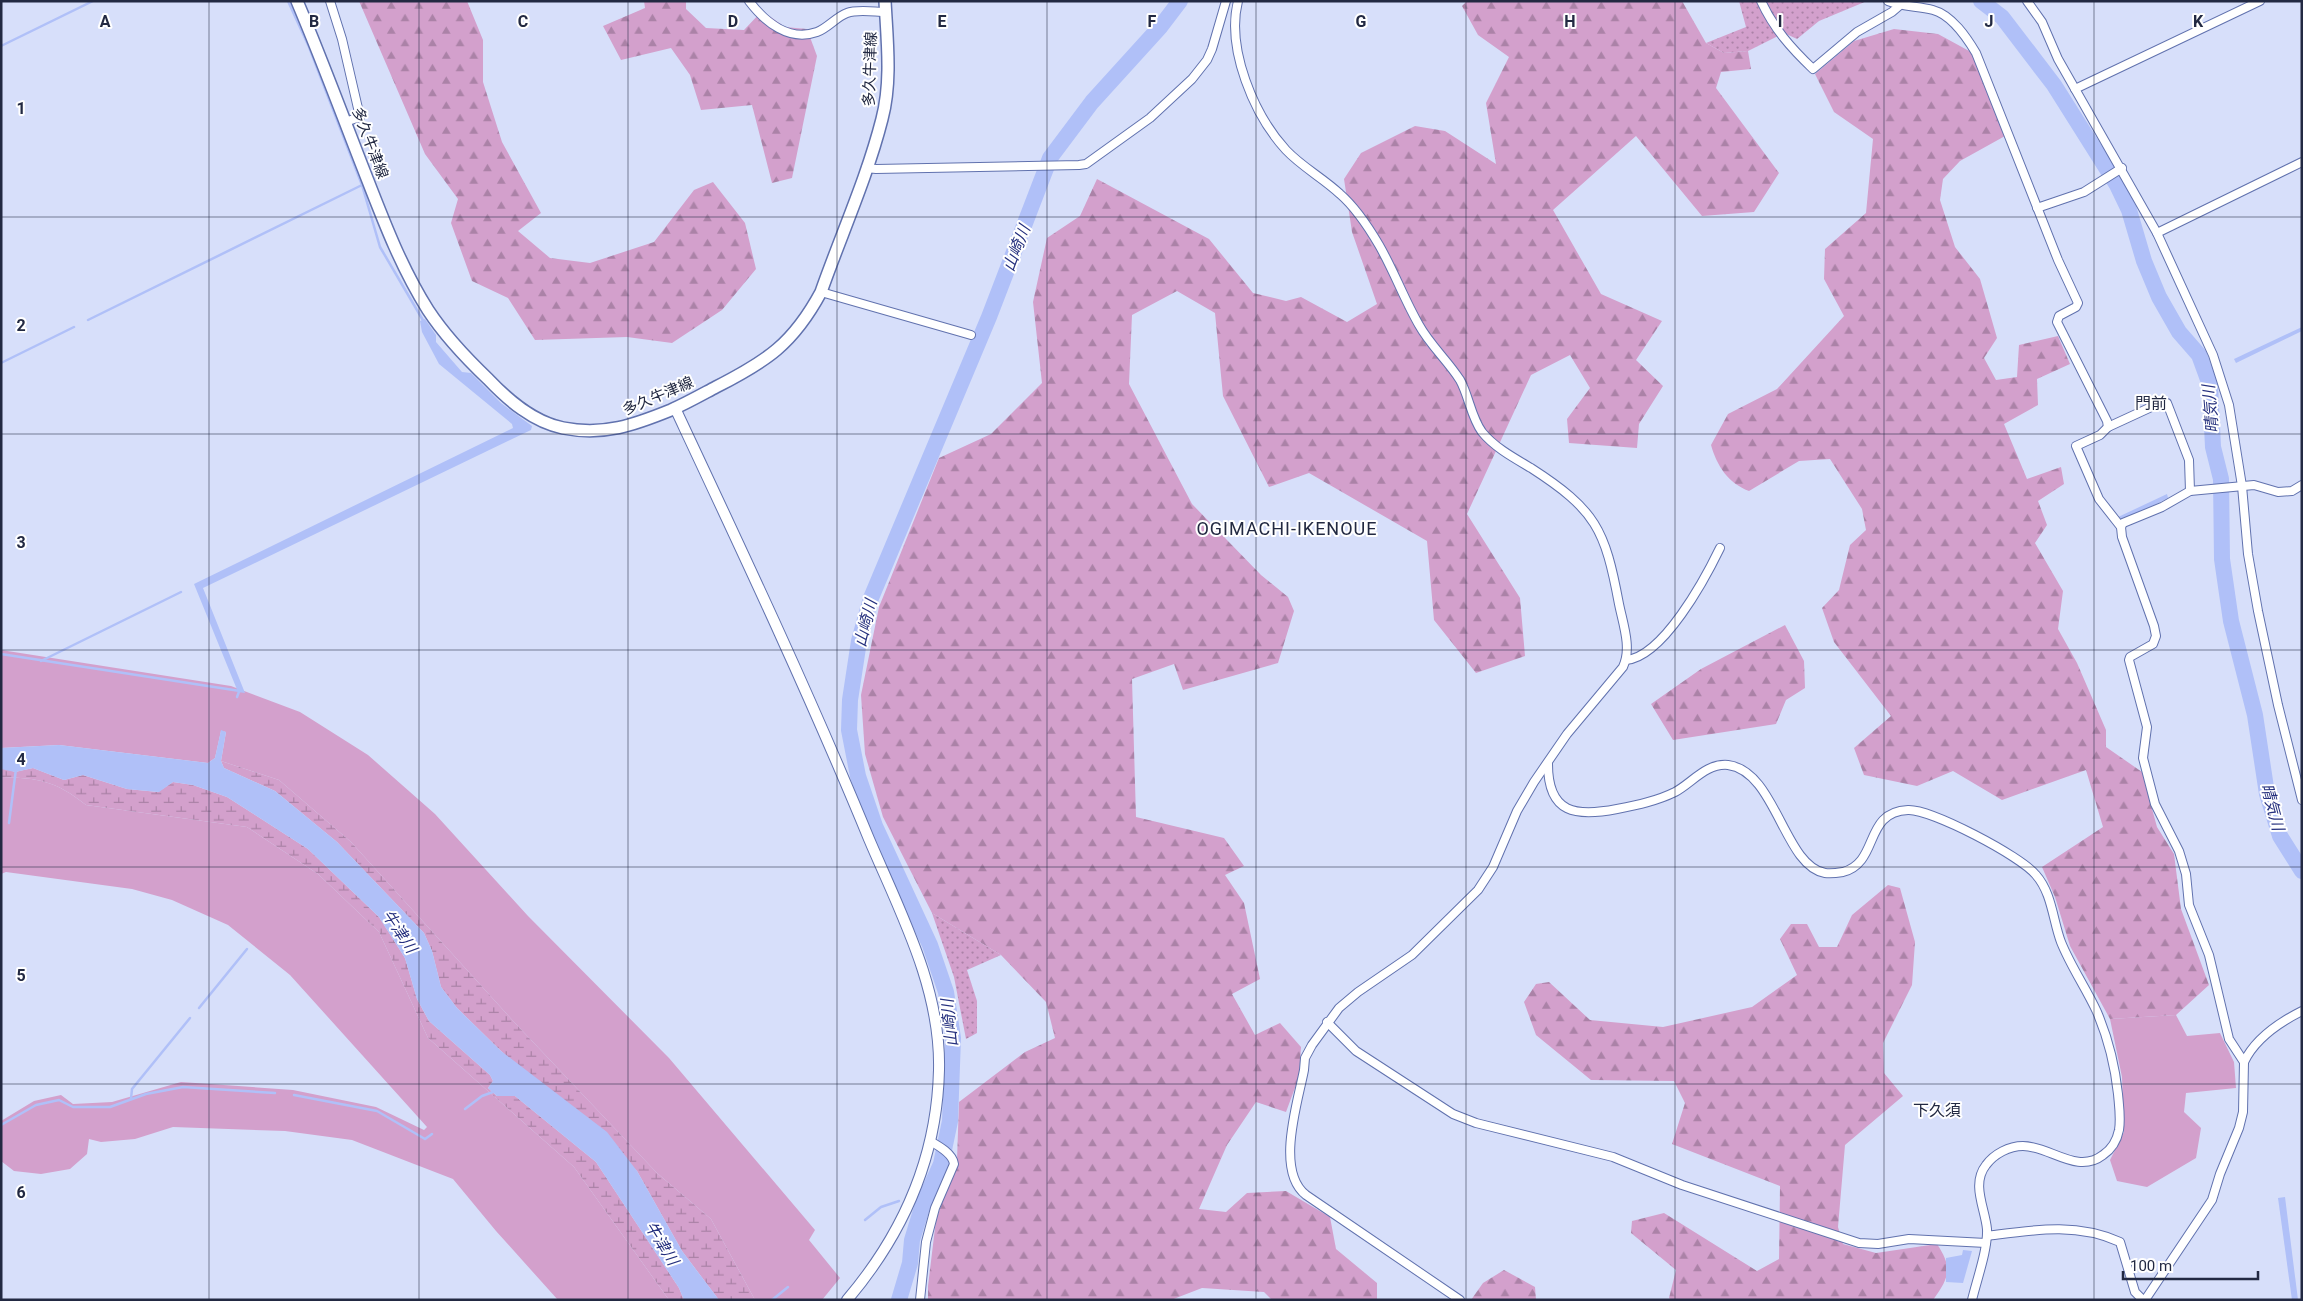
<svg xmlns="http://www.w3.org/2000/svg" width="2303" height="1301" viewBox="0 0 2303 1301" font-family="Roboto,'Noto Sans JP',sans-serif">
<defs>
<pattern id="forest-firs" width="22" height="20" patternUnits="userSpaceOnUse" patternTransform="scale(1.25)"><rect width="22" height="20" fill="#d3a0cc"/><path d="M5 1l3.5 6h-7zM16 11l3.5 6h-7z" fill="#ab82a7"/></pattern>
<pattern id="wetland-marsh" width="20" height="14" patternUnits="userSpaceOnUse" patternTransform="scale(1.25)"><rect width="20" height="14" fill="#d3a0cc"/><path d="M1 5h8M5 5V1M11 12h8M15 12V8" fill="none" stroke="#ab82a7"/></pattern>
<pattern id="garden-dots" width="8" height="8" patternUnits="userSpaceOnUse" patternTransform="scale(1.25)"><rect width="8" height="8" fill="#d3a0cc"/><path d="M2 2h.1M6 6h.1" fill="none" stroke="#ab82a7" stroke-width="1.8" stroke-linecap="round"/></pattern>
</defs>
<rect width="100%" height="100%" fill="#d7dffa"/>
<g fill="#d3a0cc">
<polygon points="1,650 231,686 300,712 368,755 435,814 528,916 669,1058 815,1230 809,1240 840,1278 822,1300 755,1300 711,1219 657,1173 515,1023 351,842 279,780 221,761 226,732 221,731 215,758 208,763 59,745 1,748"/>
<path d="M 1,777 C 39,778 56,781 86,805 L 247,827 L 318,874 L 379,932 L 428,1038 L 574,1167 L 669,1300 L 558,1300 L 496,1231 L 453,1179 L 352,1140 L 285,1131 L 173,1127 L 135,1139 L 101,1142 L 89,1139 L 87,1154 L 70,1169 L 41,1174 L 14,1171 L 1,1161 L 1,1121 L 34,1101 L 61,1095 L 73,1104 L 112,1102 L 181,1082 L 293,1090 L 376,1107 L 424,1130 L 427,1127 L 290,975 L 228,925 L 172,900 L 132,889 L 6,872 L 1,874 Z"/>
<polygon points="2176,1015 2187,1036 2220,1033 2234,1062 2236,1088 2186,1093 2184,1112 2201,1128 2196,1158 2147,1187 2117,1181 2110,1160 2124,1132 2122,1077 2110,1019"/>
</g>
<g fill="url(#forest-firs)">
<polygon points="359,1 467,1 483,40 483,82 502,142 541,213 518,231 550,258 590,263 654,242 694,190 713,182 745,223 756,269 722,310 672,343 627,337 535,340 508,298 472,281 451,223 458,199 425,154"/>
<polygon points="644,1 686,1 686,9 706,28 744,30 762,11 785,27 807,29 817,56 792,178 772,183 752,105 701,110 690,75 671,48 621,60 603,26 645,8"/>
<polygon points="1467,1 1682,1 1706,43 1724,53 1748,51 1751,69 1721,72 1716,88 1779,173 1754,212 1702,216 1636,136 1553,210 1601,294 1662,321 1636,360 1663,386 1639,424 1637,448 1569,443 1567,419 1590,388 1570,355 1531,375 1467,514 1520,598 1525,656 1476,673 1434,620 1427,541 1309,473 1269,487 1223,396 1215,313 1177,291 1132,315 1129,384 1192,504 1261,575 1288,597 1294,611 1278,663 1183,690 1174,664 1132,679 1136,817 1224,838 1244,866 1225,875 1244,903 1260,979 1232,994 1255,1035 1280,1023 1301,1047 1299,1077 1286,1112 1256,1102 1227,1145 1199,1209 1226,1212 1247,1193 1286,1191 1330,1217 1336,1249 1377,1283 1377,1300 1272,1300 1264,1292 1202,1288 1171,1300 928,1300 928,1286 936,1220 957,1160 959,1102 1025,1052 1055,1038 1046,1002 1001,955 932,913 883,817 865,754 861,695 879,607 939,458 991,434 1042,383 1033,302 1047,238 1080,216 1097,179 1209,239 1253,293 1286,301 1301,297 1347,322 1377,304 1352,232 1344,179 1361,153 1415,126 1445,131 1496,164 1486,103 1509,57 1478,35 1462,6"/>
<path d="M 1894,29 L 1938,34 L 1971,52 L 2005,136 L 1960,161 L 1943,179 L 1940,200 L 1955,247 L 1980,279 L 1997,338 L 1984,358 L 1996,380 L 2017,377 L 2019,345 L 2058,336 L 2070,364 L 2037,379 L 2038,405 L 2004,424 L 2027,479 L 2061,467 L 2064,484 L 2038,501 L 2047,525 L 2035,543 L 2063,591 L 2058,629 L 2077,663 L 2106,730 L 2106,747 L 2142,772 L 2157,827 L 2174,854 L 2181,909 L 2209,985 L 2176,1015 L 2110,1019 L 2070,946 L 2055,897 L 2042,867 L 2103,827 L 2086,770 L 2002,800 L 1953,771 L 1917,786 L 1864,775 L 1854,748 L 1891,716 L 1834,642 L 1822,608 L 1839,590 L 1850,545 L 1866,530 L 1862,509 L 1830,459 L 1799,461 L 1749,491 C 1728,483 1717,466 1711,445 L 1728,414 L 1777,389 L 1844,316 L 1824,279 L 1825,249 L 1866,213 L 1873,139 L 1834,112 L 1815,74 L 1854,41 Z"/>
<polygon points="1785,625 1804,661 1805,688 1786,700 1776,724 1673,740 1651,704 1701,669"/>
<path d="M 1888,885 L 1900,888 L 1915,942 L 1912,985 L 1883,1043 L 1884,1073 L 1903,1096 L 1845,1145 L 1838,1227 L 1843,1244 L 1876,1253 L 1937,1244 C 1953,1268 1949,1278 1933,1300 L 1671,1300 L 1669,1298 L 1676,1270 L 1631,1233 L 1632,1221 L 1664,1213 L 1757,1271 L 1779,1259 L 1780,1186 L 1672,1144 L 1685,1103 L 1674,1081 L 1591,1080 L 1536,1035 L 1524,1002 L 1536,984 L 1549,982 L 1590,1020 L 1663,1027 L 1752,1007 L 1797,975 L 1780,939 L 1791,924 L 1807,924 L 1819,947 L 1837,947 L 1852,915 Z"/>
<polygon points="1504,1270 1535,1287 1536,1300 1471,1300 1483,1283"/>
</g>
<g fill="url(#wetland-marsh)">
<polygon points="221,761 279,780 351,842 515,1023 657,1173 711,1219 755,1300 719,1300 682,1251 637,1171 501,1051 457,1008 441,987 432,951 424,933 337,842 275,791 224,768"/>
<path d="M 4,768 L 15,772 L 33,768 L 64,780 L 83,775 L 127,789 L 158,792 L 173,782 L 193,785 L 227,797 L 308,849 L 379,917 L 405,958 L 417,999 L 429,1021 L 490,1075 L 493,1081 L 488,1088 L 497,1096 L 515,1096 L 596,1162 L 679,1288 L 684,1300 L 669,1300 L 574,1167 L 428,1038 L 379,932 L 318,874 L 247,827 L 86,805 C 56,781 39,778 1,777 L 1,769 Z"/>
</g>
<g fill="url(#garden-dots)">
<polygon points="1739,1 1867,1 1819,21 1797,39 1784,33 1748,51 1724,53 1706,43 1746,27"/>
<polygon points="932,913 1001,955 967,970 977,1001 977,1033 966,1039 954,977"/>
</g>
<g fill="#b0c0f8">
<polygon points="425,319 436,335 436,342 462,372 471,373 501,403 532,426 531,430 203,588 245,693 238,692 194,584 513,428 512,424 439,364 422,332 420,321"/>
<polygon points="2302,327 2302,331 2236,363 2234,359"/>
<polygon points="2167,494 2168,498 2134,515 2118,519 2116,518"/>
<polygon points="221,730 226,732 221,761 224,768 275,791 337,842 424,933 432,951 441,987 457,1008 501,1051 607,1132 637,1171 682,1251 719,1300 684,1300 679,1288 596,1162 515,1096 497,1096 488,1088 493,1081 490,1075 429,1021 417,999 405,958 379,917 308,849 227,797 193,785 173,782 159,792 127,789 83,775 64,780 33,768 15,772 1,769 1,748 59,745 208,763 215,758"/>
<polygon points="2285,1197 2298,1300 2292,1300 2278,1198"/>
<polygon points="1963,1250 1972,1251 1963,1283 1946,1282 1946,1258 1962,1255"/>
</g>
<g fill="none" stroke-linecap="round" stroke-linejoin="round">
<g stroke="#b0c0f8" stroke-width="2.5">
<polyline points="288,1 309,47 362,185 380,247 424,322"/>
<polyline points="1,46 93,1"/>
<polyline points="88,320 362,185"/>
<polyline points="1,363 74,327"/>
<polyline points="1,654 240,691"/>
<polyline points="41,661 181,592"/>
<polyline points="237,697 240,689"/>
<polyline points="9,823 16,769"/>
<polyline points="199,1008 247,949"/>
<polyline points="294,1095 377,1111 425,1139 432,1134"/>
<polyline points="131,1099 132,1089 190,1018"/>
<polyline points="465,1109 482,1096 493,1092"/>
<polyline points="1,1125 36,1105 59,1100 73,1107 110,1107 146,1094 183,1087 275,1093"/>
<polyline points="865,1220 881,1207 899,1201"/>
<polyline points="772,1300 788,1287"/>
</g>
<g stroke="#b0c0f8" stroke-width="16">
<polyline points="1981,1 2002,17 2054,85 2117,185 2129,210 2144,261 2159,297 2179,332 2199,355 2210,385 2213,447 2221,479 2222,559 2231,621 2255,715 2267,794 2280,836 2302,871"/>
<polyline points="899,1300 910,1263 912,1240 923,1204 941,1164 950,1121 953,1038 946,992 930,945 875,826 858,776 849,730 850,700 859,641 871,598 989,317 1050,158 1092,102 1161,26 1180,1"/>
</g>
<defs>
<g id="minor">
<polyline points="330,1 342,39 360,117 345,122"/>
<path d="M 749,1 C 765,22 789,42 817,32 C 828,28 836,17 847,13 C 857,9 875,12 886,12"/>
<path d="M 1238,1 C 1226,49 1254,115 1286,150 C 1302,167 1323,178 1340,194 C 1355,207 1369,228 1379,245 C 1394,271 1404,299 1419,325 C 1430,345 1448,361 1460,380 C 1469,396 1471,417 1482,432 C 1494,447 1514,458 1531,468 C 1596,510 1605,529 1619,604 C 1623,624 1632,648 1623,667 L 1567,734 L 1534,782 L 1517,811 L 1493,867 L 1478,890 L 1412,955 L 1358,992 L 1339,1008 L 1312,1045 L 1305,1058 L 1304,1070 C 1298,1102 1275,1171 1306,1195 L 1460,1300"/>
<path d="M 1761,1 C 1774,29 1791,48 1813,69 L 1857,32 L 1892,12 L 1899,6"/>
<path d="M 1888,1 C 1903,7 1918,6 1933,10 C 1952,15 1967,38 1976,53 L 2058,260 L 2078,303 L 2076,307 L 2059,316 L 2057,322 L 2107,421 L 2108,427"/>
<polyline points="2027,1 2042,22 2058,59 2157,233 2213,355 2229,405 2242,486 2248,554 2258,611 2278,705 2302,800"/>
<polyline points="2075,89 2260,1"/>
<polyline points="866,168 876,169 1079,165 1086,164 1150,118 1192,79 1207,60 1212,49 1226,1"/>
<polyline points="2037,208 2084,192 2122,168"/>
<polyline points="2157,233 2302,162"/>
<polyline points="821,292 971,335"/>
<polyline points="2190,491 2189,460 2167,403 2160,403 2108,427 2100,435 2076,446 2099,499 2121,527 2122,537 2154,626 2156,636 2153,644 2130,657 2129,660 2147,727 2143,758 2155,804 2179,851 2186,874 2189,905 2209,955 2229,1039 2244,1062"/>
<polyline points="2121,527 2123,523 2162,507 2190,491 2254,485 2278,492 2292,491 2302,485"/>
<path d="M 1626,660 C 1663,657 1705,579 1720,548"/>
<path d="M 1548,764 C 1548,814 1576,817 1617,809 C 1637,805 1657,801 1675,792 C 1692,783 1706,763 1728,765 C 1776,771 1784,866 1825,873 C 1831,874 1837,873 1843,872 C 1880,862 1863,812 1908,810 C 1931,809 2021,856 2036,875 C 2052,893 2053,921 2061,942 C 2071,967 2086,988 2097,1012 C 2108,1038 2115,1066 2118,1094 C 2119,1106 2121,1118 2119,1130 C 2117,1140 2112,1149 2103,1155 C 2077,1175 2050,1146 2023,1146 C 2009,1146 1994,1154 1986,1165 C 1971,1184 1985,1208 1987,1229 C 1988,1249 1977,1279 1972,1300"/>
<polyline points="1327,1022 1356,1051 1453,1114 1476,1123 1613,1157 1682,1185 1859,1243 1878,1244 1909,1239 1986,1243"/>
<path d="M 1987,1236 C 2033,1230 2076,1222 2120,1242 L 2135,1292 L 2143,1300"/>
<path d="M 920,1300 L 926,1242 L 935,1208 L 954,1164 C 953,1154 939,1146 930,1141"/>
<path d="M 2145,1300 L 2212,1200 L 2220,1174 L 2239,1128 L 2243,1112 L 2244,1062 C 2255,1039 2280,1022 2302,1011"/>
</g>
<path id="tertiary" d="M 675,408 C 742,551 809,693 869,839 C 900,912 941,988 939,1070 C 937,1157 903,1234 847,1300"/>
<path id="secondary" d="M 297,1 C 320,55 340,109 361,163 C 381,214 399,264 428,310 C 445,336 466,358 488,379 C 508,400 533,422 563,428 C 604,436 634,425 671,410 C 687,403 701,395 716,387 C 767,361 793,344 821,292 C 841,235 867,178 882,119 C 892,81 887,40 885,1"/>
</defs>
<use href="#minor" stroke="#6172ae" stroke-width="10"/>
<use href="#tertiary" stroke="#6172ae" stroke-width="12"/>
<use href="#secondary" stroke="#6172ae" stroke-width="14"/>
<use href="#minor" stroke="#fff" stroke-width="8"/>
<use href="#tertiary" stroke="#fff" stroke-width="10"/>
<use href="#secondary" stroke="#fff" stroke-width="11"/>
</g>
<path fill="none" stroke="#222942" stroke-width="1" stroke-opacity="0.55" d="M 209,1 L 209,1300M 419,1 L 419,1300M 628,1 L 628,1300M 837,1 L 837,1300M 1047,1 L 1047,1300M 1256,1 L 1256,1300M 1466,1 L 1466,1300M 1675,1 L 1675,1300M 1884,1 L 1884,1300M 2094,1 L 2094,1300M 1,217 L 2302,217M 1,434 L 2302,434M 1,650 L 2302,650M 1,867 L 2302,867M 1,1084 L 2302,1084"/>
<g text-anchor="middle" stroke-width="4" stroke-linejoin="round" paint-order="stroke">
<g font-size="15" fill="#222942" stroke="#fff">
<text transform="translate(870 69) rotate(-88)" y="5">多久牛津線</text>
<text transform="translate(370 143) rotate(69)" y="5">多久牛津線</text>
<text transform="translate(658 396) rotate(-23)" y="5">多久牛津線</text>
</g>
<g font-size="16" font-style="italic" fill="#25307e" stroke="#fff">
<text transform="translate(1016 248) rotate(-69)" y="6">山崎川</text>
<text transform="translate(2210 409) rotate(-95)" y="6">晴気川</text>
<text transform="translate(865 623) rotate(-76)" y="6">山崎川</text>
<text transform="translate(2273 807) rotate(75)" y="6">晴気川</text>
<text transform="translate(400 931) rotate(56)" y="6">牛津川</text>
<text transform="translate(949 1023) rotate(-96)" y="6">山崎川</text>
<text transform="translate(662 1243) rotate(58)" y="6">牛津川</text>
</g>
<g font-size="16" fill="#222942" stroke="#fff">
<text x="2151" y="409">門前</text>
<text x="1937" y="1116">下久須</text>
</g>
<g font-size="18" letter-spacing="1" fill="#222942" stroke="#fff">
<text x="1287" y="535">OGIMACHI-IKENOUE</text>
</g>
</g>
<g font-size="16" text-anchor="middle" font-weight="bold" fill="#222942" stroke="#fff" stroke-width="4" stroke-linejoin="round" paint-order="stroke">
<text x="105" y="27">A</text>
<text x="314" y="27">B</text>
<text x="523" y="27">C</text>
<text x="733" y="27">D</text>
<text x="942" y="27">E</text>
<text x="1152" y="27">F</text>
<text x="1361" y="27">G</text>
<text x="1570" y="27">H</text>
<text x="1780" y="27">I</text>
<text x="1989" y="27">J</text>
<text x="2198" y="27">K</text>
<text x="21" y="114">1</text>
<text x="21" y="331">2</text>
<text x="21" y="548">3</text>
<text x="21" y="765">4</text>
<text x="21" y="981">5</text>
<text x="21" y="1198">6</text>
</g>
<rect width="2303" height="1301" fill="none" stroke="#222942" stroke-width="5"/>
<path d="M2123 1271v8h135v-8" fill="none" stroke="#222942" stroke-width="2.5"/>
<text x="2130" y="1271" font-size="15" fill="#222942" stroke="#ffffff" stroke-width="4" paint-order="stroke">100 m</text>
</svg>
